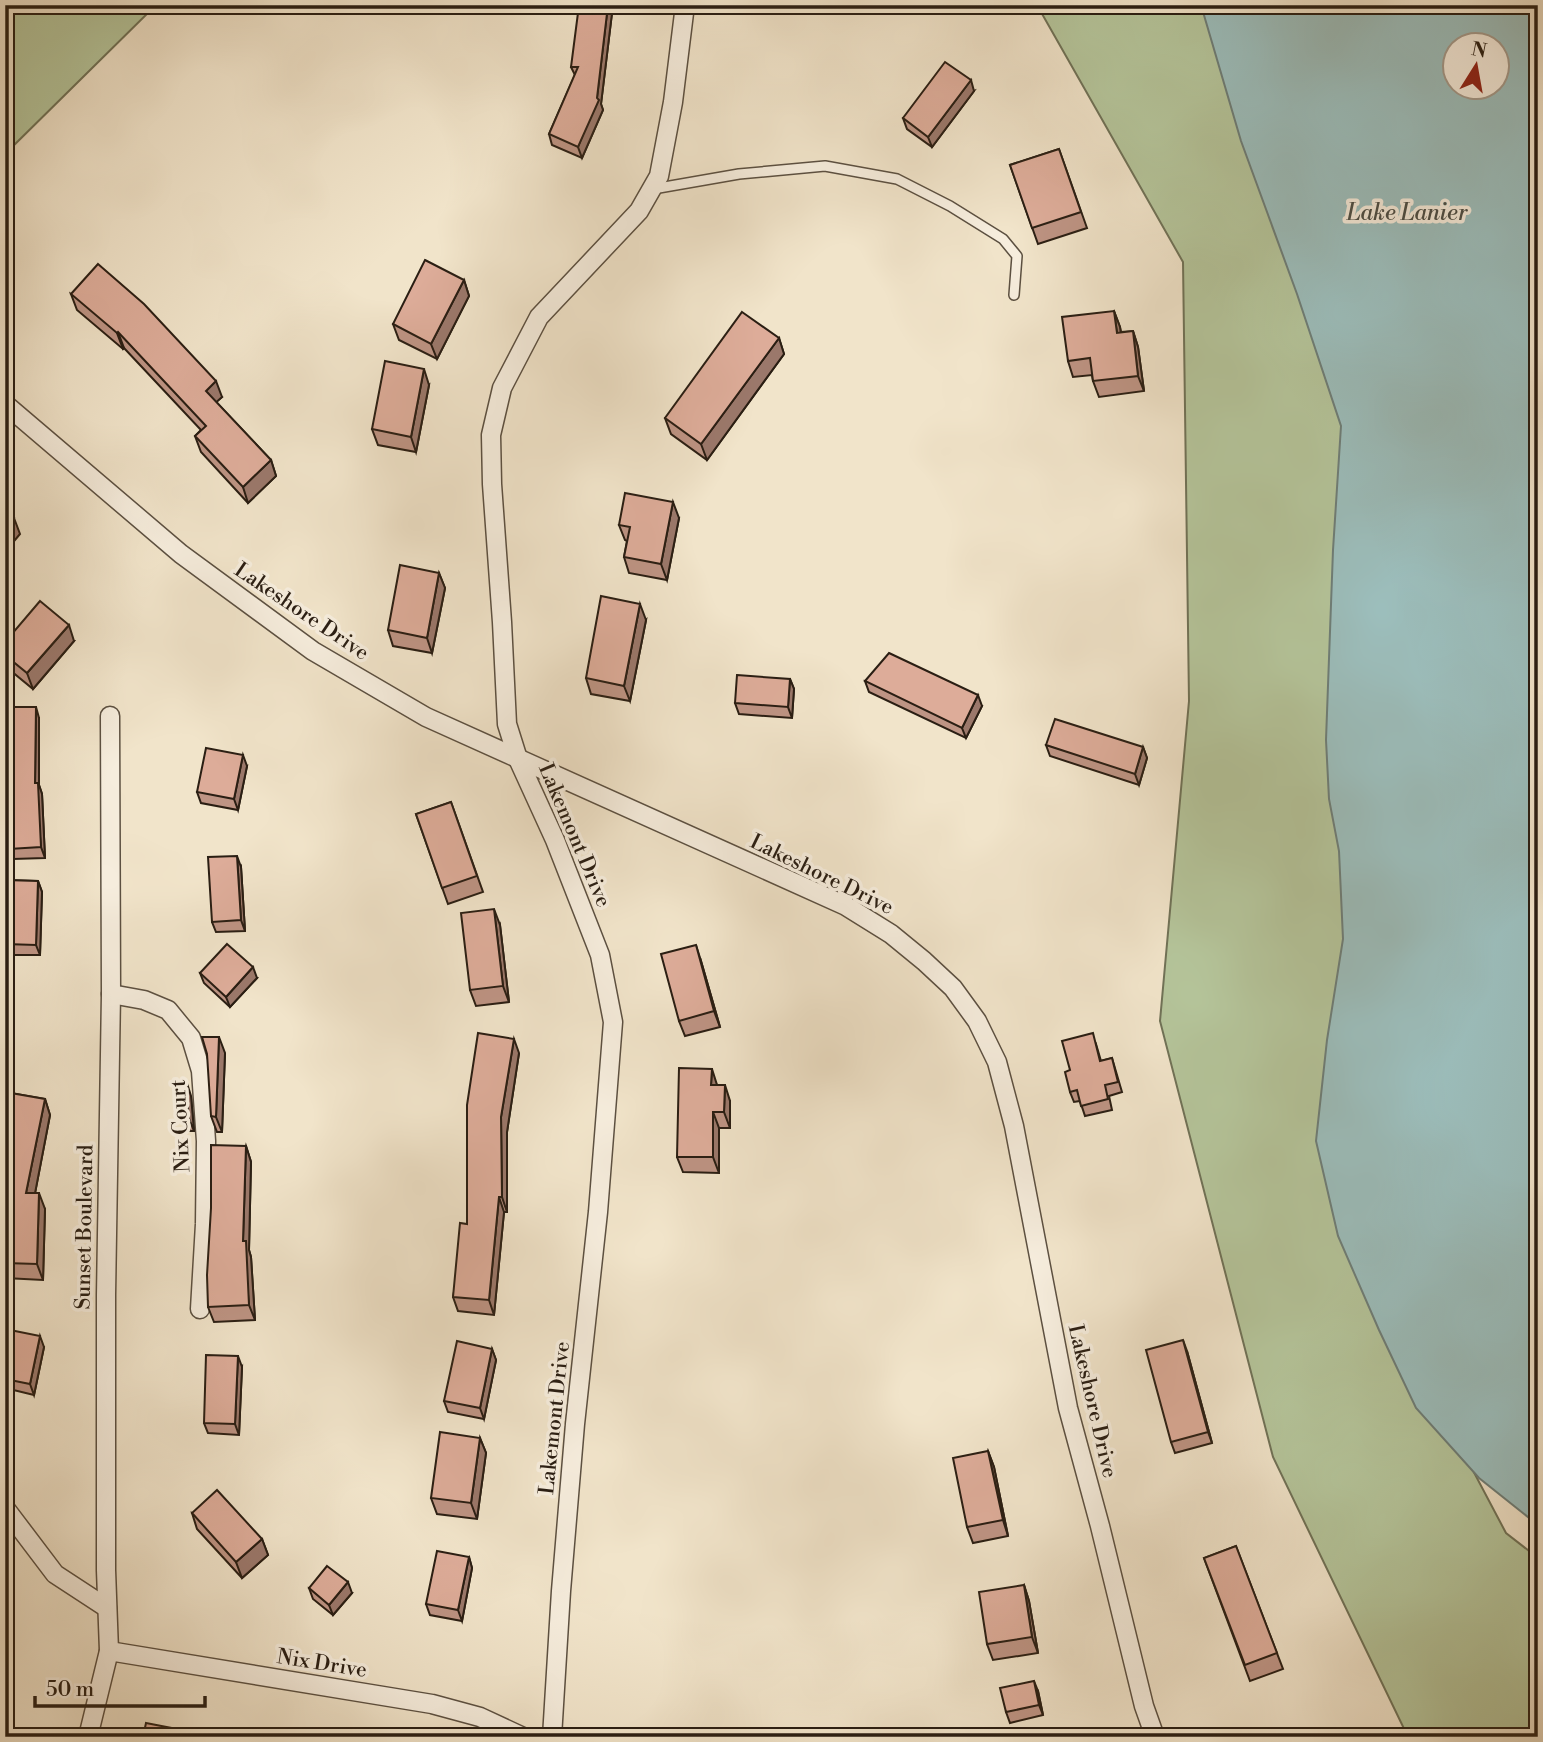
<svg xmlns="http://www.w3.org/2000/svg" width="1543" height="1742" viewBox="0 0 1543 1742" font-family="'Libre Bodoni',serif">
<rect width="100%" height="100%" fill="#f1e4ca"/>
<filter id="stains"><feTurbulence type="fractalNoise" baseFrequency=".00286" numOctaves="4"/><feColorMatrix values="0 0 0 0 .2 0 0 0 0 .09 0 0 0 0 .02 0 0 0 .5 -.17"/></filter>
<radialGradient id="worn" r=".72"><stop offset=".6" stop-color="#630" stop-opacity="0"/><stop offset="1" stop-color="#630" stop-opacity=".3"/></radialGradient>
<g fill="#b5c59b" stroke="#707257" stroke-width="2">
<polygon points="5,5 156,5 5,154"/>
<polygon points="1037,5 1205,5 1327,258 1369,544 1386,1306 1506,1533 1538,1558 1538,1737 1408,1737 1273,1457 1160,1021 1189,701 1183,262"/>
</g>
<path fill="#9cbebc" stroke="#6e7e78" stroke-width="2" fill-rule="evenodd" d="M 1201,5 L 1538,5 L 1538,1525 L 1479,1478 L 1416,1408 L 1379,1330 L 1338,1236 L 1316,1141 L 1327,1040 L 1343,939 L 1339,851 L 1329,799 L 1326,740 L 1333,550 L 1341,426 L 1297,294 L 1241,141 ZM 1456,46 L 1498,46 L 1498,88 L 1456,88 Z"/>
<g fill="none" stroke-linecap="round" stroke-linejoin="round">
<defs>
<polyline id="service" points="653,189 739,174 825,166 897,179 950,206 1003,239 1017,256 1014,295"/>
<g id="minor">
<polyline points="5,404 181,554 313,651 426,717 846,906 891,934 924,961 953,988 977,1021 997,1062 1014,1126 1068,1408 1100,1526 1144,1706 1155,1737"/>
<polyline points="111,994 144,1000 168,1010 191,1038 201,1071 206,1141 205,1224 200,1309"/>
<polyline points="5,1508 55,1574 107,1608"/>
<polyline points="109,1651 432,1704 480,1717 523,1737"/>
<polyline points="88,1737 109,1651 106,1570 106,1295 111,994 110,716"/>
<polyline points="552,1737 561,1591 575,1424 598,1212 613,1022 600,955 555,840 518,759 507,724 502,622 492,484 491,435 502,388 539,317 639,211 659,176 673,102 685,5"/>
</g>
</defs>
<use href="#service" stroke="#5c5041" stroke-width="12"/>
<use href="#minor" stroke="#5c5041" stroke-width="21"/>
<use href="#service" stroke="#f6eddd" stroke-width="9"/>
<use href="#minor" stroke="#f6eddd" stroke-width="18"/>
</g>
<g fill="#be9484" stroke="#2a1e13" stroke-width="2">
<polygon points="612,13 601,104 603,110 582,158 552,145 549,134 575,75 571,67"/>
<polygon points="974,91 932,147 907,129 903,118"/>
<polygon points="1059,149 1087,228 1038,244 1010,165"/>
<polygon points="464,280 469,296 437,359 399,340 393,324"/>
<polygon points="71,294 222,397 216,402 271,460 276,476 248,503 201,452 195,436 201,430 124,348 123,349 77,310"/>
<polygon points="1114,311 1120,327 1121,332 1133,331 1138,347 1144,391 1099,397 1093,381 1092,375 1073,377 1068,361"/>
<polygon points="779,338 784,354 707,460 671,434 665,418"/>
<polygon points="429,385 416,452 378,445 372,429"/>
<polygon points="679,518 667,580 629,573 624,557 627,541 625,540 619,525"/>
<polygon points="439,573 445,588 432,653 393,646 388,630"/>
<polygon points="646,620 630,701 591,694 586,678"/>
<polygon points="74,641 33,689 5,666 5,642"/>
<polygon points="790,679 794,689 792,718 739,714 735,703"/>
<polygon points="865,681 982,706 966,738 869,692"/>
<polygon points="5,707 39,718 39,785 42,794 45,858 13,859 9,849 6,779 5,779"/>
<polygon points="1046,745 1143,747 1147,758 1139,785 1050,756"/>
<polygon points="247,766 238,810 201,803 197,792"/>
<polygon points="451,802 483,892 448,904 416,814"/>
<polygon points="241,867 245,931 216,932 212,922"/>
<polygon points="5,880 38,881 42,892 40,955 5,955"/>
<polygon points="500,925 509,1002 476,1006 470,990"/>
<polygon points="701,961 720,1027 685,1036 679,1021"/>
<polygon points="200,973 257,978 230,1007 204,983"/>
<polygon points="1096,1044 1101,1061 1112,1058 1122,1092 1109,1096 1112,1110 1085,1116 1080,1101 1074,1102 1070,1092 1070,1070"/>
<polygon points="225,1053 222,1132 217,1132 211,1116"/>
<polygon points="519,1053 507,1132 507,1212 504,1212 494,1315 458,1311 453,1297 467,1224"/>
<polygon points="717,1085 730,1101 730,1128 719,1128 719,1173 683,1172 677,1157"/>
<polygon points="5,1092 45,1099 50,1115 35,1193 45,1209 43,1280 5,1278"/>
<polygon points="191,1096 194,1131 190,1131 184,1115"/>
<polygon points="246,1146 251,1162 249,1250 251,1257 255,1320 214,1322 208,1307"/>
<polygon points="5,1329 44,1347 34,1395 5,1388"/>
<polygon points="492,1349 496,1360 484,1419 448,1412 444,1401"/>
<polygon points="1187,1351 1212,1443 1175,1453 1171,1442"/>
<polygon points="242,1367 239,1435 208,1433 204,1423"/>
<polygon points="480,1438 486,1453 477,1519 437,1514 431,1498"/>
<polygon points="988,1451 994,1467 1008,1536 973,1543 967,1527"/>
<polygon points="192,1513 262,1539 268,1555 242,1578 197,1529"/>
<polygon points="1236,1546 1283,1669 1250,1681 1204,1558"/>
<polygon points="469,1557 472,1568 462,1621 430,1615 426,1604"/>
<polygon points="1024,1585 1029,1601 1038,1653 993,1660 987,1644"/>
<polygon points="309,1588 352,1593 333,1615 313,1599"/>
<polygon points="1038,1691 1043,1715 1010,1723 1006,1712"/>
</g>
<g fill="#9b786b" stroke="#2a1e13" stroke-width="2">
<polygon points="608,5 609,5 612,13 601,104 603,110 582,158 578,147 597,98"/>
<polygon points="971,80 974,91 932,147 928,137"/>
<polygon points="7,269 11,280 5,286 5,272"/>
<polygon points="464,280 469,296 437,359 431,344"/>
<polygon points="1114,311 1120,327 1123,349 1117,333"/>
<polygon points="1133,331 1138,347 1144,391 1138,376"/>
<polygon points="118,332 124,348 123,349 117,333"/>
<polygon points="779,338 784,354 707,460 701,444"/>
<polygon points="424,369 429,385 416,452 411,437"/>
<polygon points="216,381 222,397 211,407 206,391"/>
<polygon points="271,460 276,476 248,503 243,487"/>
<polygon points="5,471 10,483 5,489"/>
<polygon points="673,502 679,518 667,580 661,564"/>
<polygon points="14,518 20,534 5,552 5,529"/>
<polygon points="439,573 445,588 432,653 427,638"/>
<polygon points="640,604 646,620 630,701 624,686"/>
<polygon points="69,625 74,641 33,689 27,673"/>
<polygon points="790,679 794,689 792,718 788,707"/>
<polygon points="978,695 982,706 966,738 962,728"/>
<polygon points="36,707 39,718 39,785 42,794 45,858 41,847 35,783"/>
<polygon points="1143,747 1147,758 1139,785 1135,774"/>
<polygon points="243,755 247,766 238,810 234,799"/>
<polygon points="237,856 241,867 245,931 241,920"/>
<polygon points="38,881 42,892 40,955 36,945"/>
<polygon points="494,909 500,925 509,1002 503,986"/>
<polygon points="696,945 701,961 720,1027 714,1011"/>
<polygon points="253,967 257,978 230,1007 226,997"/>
<polygon points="219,1037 225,1053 222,1132 216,1117"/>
<polygon points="514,1039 519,1053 507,1132 507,1212 502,1197 501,1117"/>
<polygon points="712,1069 717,1085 717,1101 711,1085"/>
<polygon points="186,1080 191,1096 194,1131 188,1116"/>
<polygon points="725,1085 730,1101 730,1128 724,1112"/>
<polygon points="45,1099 50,1115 32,1209 26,1193"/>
<polygon points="713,1112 719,1128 719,1173 713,1157"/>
<polygon points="246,1146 251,1162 249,1250 251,1257 255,1320 249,1305 243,1241"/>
<polygon points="39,1193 45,1209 43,1280 37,1264"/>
<polygon points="499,1197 504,1212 494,1315 489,1300"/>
<polygon points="40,1336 44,1347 34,1395 30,1384"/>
<polygon points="1183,1340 1187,1351 1212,1443 1208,1432"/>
<polygon points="492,1349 496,1360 484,1419 480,1408"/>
<polygon points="238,1356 242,1367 239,1435 235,1424"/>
<polygon points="480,1438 486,1453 477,1519 471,1503"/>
<polygon points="988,1451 994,1467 1008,1536 1003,1520"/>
<polygon points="262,1539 268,1555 242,1578 236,1562"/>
<polygon points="469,1557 472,1568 462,1621 458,1610"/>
<polygon points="348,1582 352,1593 333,1615 329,1605"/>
<polygon points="1024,1585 1029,1601 1038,1653 1032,1637"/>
<polygon points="1034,1681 1038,1691 1043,1715 1039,1705"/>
</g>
<g fill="#ddac99" stroke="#2a1e13" stroke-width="2">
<polygon points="579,5 608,5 597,98 599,100 578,147 549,134 578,67 571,67"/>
<polygon points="945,62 971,80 928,137 903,118"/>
<polygon points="1059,149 1081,212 1032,228 1010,165"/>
<polygon points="425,260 464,280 431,344 393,324"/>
<polygon points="98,264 144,304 216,381 206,391 271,460 243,487 195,436 206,426 118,332 117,333 71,294"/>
<polygon points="1114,311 1117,333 1133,331 1138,376 1093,381 1090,358 1068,361 1062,317"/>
<polygon points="742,312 779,338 701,444 665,418"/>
<polygon points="385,361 424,369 411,437 372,429"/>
<polygon points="625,493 673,502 661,564 624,557 630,527 619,525"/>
<polygon points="5,511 14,518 5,529"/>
<polygon points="400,565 439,573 427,638 388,630"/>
<polygon points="601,596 640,604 624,686 586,678"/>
<polygon points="40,601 69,625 27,673 5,655 5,642"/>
<polygon points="889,653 978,695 962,728 865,681"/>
<polygon points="737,675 790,679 788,707 735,703"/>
<polygon points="5,707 36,707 35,783 38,783 41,847 9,849 5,769"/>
<polygon points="1055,719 1143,747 1135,774 1046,745"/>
<polygon points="206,748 243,755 234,799 197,792"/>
<polygon points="451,802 477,876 442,888 416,814"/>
<polygon points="237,856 241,920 212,922 208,857"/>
<polygon points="5,880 38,881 36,945 5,944"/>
<polygon points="494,909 503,986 470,990 461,913"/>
<polygon points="227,944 253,967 226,997 200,973"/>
<polygon points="696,945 714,1011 679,1021 661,954"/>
<polygon points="478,1033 514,1039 501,1117 502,1197 499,1197 489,1300 453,1297 460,1223 467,1224 467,1105"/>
<polygon points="1093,1033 1100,1061 1112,1058 1118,1082 1105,1085 1108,1099 1081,1106 1077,1090 1070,1092 1065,1072 1070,1070 1062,1041"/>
<polygon points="202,1037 219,1037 216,1117 211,1116 207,1054"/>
<polygon points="679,1068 712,1069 711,1085 725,1085 724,1112 713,1112 713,1157 677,1157"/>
<polygon points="186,1080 188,1116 184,1115"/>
<polygon points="5,1092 45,1099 26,1193 39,1193 37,1264 5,1263"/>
<polygon points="211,1145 246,1146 243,1241 246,1241 249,1305 208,1307 207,1275 211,1208"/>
<polygon points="5,1329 40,1336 30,1384 5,1379"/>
<polygon points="1183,1340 1208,1432 1171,1442 1146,1350"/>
<polygon points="457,1341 492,1349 480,1408 444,1401"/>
<polygon points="206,1355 238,1356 235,1424 204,1423"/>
<polygon points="440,1432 480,1438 471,1503 431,1498"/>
<polygon points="988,1451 1003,1520 967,1527 953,1458"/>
<polygon points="217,1490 262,1539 236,1562 192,1513"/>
<polygon points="1236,1546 1277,1653 1245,1665 1204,1558"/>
<polygon points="437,1551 469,1557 458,1610 426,1604"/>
<polygon points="327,1566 348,1582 329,1605 309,1588"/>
<polygon points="1024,1585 1032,1637 987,1644 979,1592"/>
<polygon points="1034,1681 1039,1705 1006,1712 1000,1688"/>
<polygon points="146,1723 213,1736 143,1737"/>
</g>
<g text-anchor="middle" stroke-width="7" stroke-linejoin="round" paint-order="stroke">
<g font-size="21" fill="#2a1e13" stroke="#f6eddd">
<text transform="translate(302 611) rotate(34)" y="7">Lakeshore Drive</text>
<text transform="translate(575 835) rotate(67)" y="7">Lakemont Drive</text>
<text transform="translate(822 874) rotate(26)" y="7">Lakeshore Drive</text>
<text transform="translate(180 1126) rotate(-93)" y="7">Nix Court</text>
<text transform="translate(84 1227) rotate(-89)" y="7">Sunset Boulevard</text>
<text transform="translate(1093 1401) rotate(77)" y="7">Lakeshore Drive</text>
<text transform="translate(554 1418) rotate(-84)" y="7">Lakemont Drive</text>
<text transform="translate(322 1663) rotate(9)" y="7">Nix Drive</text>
</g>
<g font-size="23" font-style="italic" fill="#4c4e46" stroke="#f6eddd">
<text x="1407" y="220">Lake Lanier</text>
</g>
</g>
<rect width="1543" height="1742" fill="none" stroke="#f1e4ca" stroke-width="28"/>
<rect x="7" y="7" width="1529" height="1728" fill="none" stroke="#2a1e13" stroke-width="3.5"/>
<rect x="14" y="14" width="1515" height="1714" fill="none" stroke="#2a1e13" stroke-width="2"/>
<g transform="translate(1476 66) rotate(11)"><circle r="33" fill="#f6eddd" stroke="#a49a8c" stroke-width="2"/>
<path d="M0-5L12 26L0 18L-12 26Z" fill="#8f2418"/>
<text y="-10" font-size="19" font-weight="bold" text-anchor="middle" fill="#2a1e13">N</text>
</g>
<path d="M35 1696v10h170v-10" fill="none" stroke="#2a1e13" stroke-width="3.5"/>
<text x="46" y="1696" font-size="21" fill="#2a1e13" stroke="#f6eddd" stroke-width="5" paint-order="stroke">50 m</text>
<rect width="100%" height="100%" filter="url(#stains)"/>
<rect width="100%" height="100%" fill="url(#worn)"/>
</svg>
